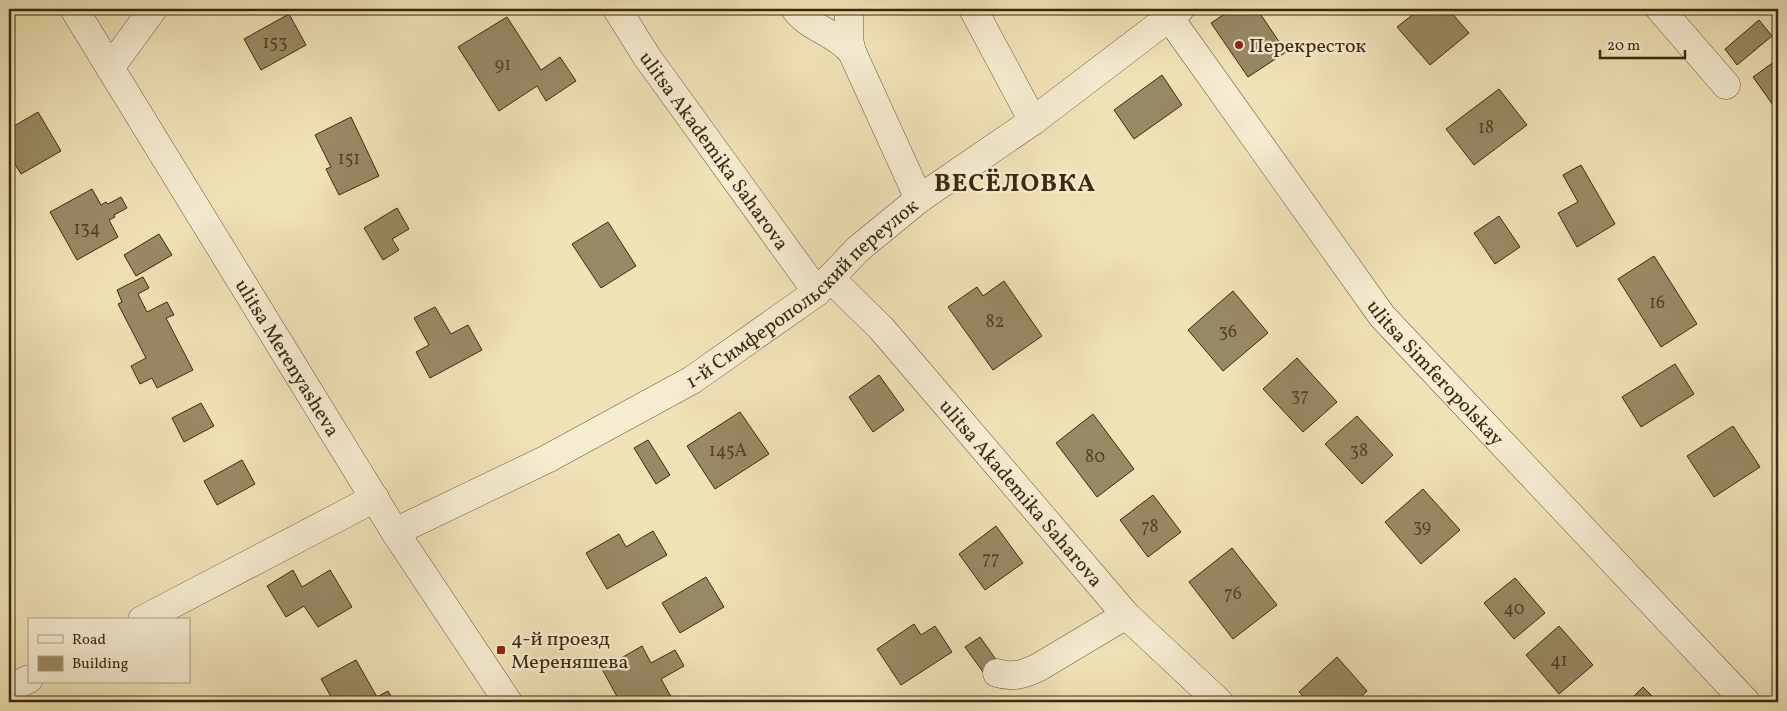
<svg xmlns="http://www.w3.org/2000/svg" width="1787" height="711" viewBox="0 0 1787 711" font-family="Vollkorn,serif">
<rect width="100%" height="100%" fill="#f1e2b5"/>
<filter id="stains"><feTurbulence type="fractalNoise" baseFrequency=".004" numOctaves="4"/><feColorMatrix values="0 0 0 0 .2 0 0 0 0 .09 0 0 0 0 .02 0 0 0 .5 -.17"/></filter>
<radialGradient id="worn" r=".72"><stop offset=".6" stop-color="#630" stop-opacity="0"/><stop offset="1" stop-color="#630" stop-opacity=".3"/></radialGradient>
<g fill="#9a8965" stroke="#3b280e">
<polygon points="1232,9 1257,9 1286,52 1248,77 1211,23"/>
<polygon points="1420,9 1448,9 1469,33 1430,65 1397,27"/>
<polygon points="289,14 306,45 261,70 244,39"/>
<polygon points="507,17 541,70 560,57 576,81 546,101 537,86 499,111 458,47"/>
<polygon points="1759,20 1772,36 1737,65 1725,49"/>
<polygon points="1778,59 1778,112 1753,77"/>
<polygon points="1162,75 1182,105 1134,139 1114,110"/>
<polygon points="1499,89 1527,125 1474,165 1446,129"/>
<polygon points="38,112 61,151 21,174 9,154 9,129"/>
<polygon points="351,117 379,176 339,195 326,169 331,167 315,135"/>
<polygon points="1581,165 1615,224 1577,247 1558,213 1578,202 1563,175"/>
<polygon points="92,189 101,205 106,202 108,204 121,197 127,208 114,215 115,217 109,220 118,237 77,260 50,212"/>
<polygon points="397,208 409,229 392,239 399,250 383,260 364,228"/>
<polygon points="1499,216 1520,247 1495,264 1474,233"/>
<polygon points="608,222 636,266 601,288 572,244"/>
<polygon points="159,234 172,255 136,276 124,255"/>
<polygon points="1654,256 1697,324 1661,347 1618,279"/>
<polygon points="143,277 149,288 138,294 147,312 167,302 174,315 166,318 193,370 157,388 152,378 140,384 131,366 146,358 118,304 122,302 117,290"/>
<polygon points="1004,281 1042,336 993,370 948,307 977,287 983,296"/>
<polygon points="1233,291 1268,333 1223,371 1188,330"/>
<polygon points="435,307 451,334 468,325 482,350 430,378 416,352 429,345 414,318"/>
<polygon points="1297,358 1337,402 1303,432 1263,389"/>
<polygon points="1675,364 1694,394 1641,427 1622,397"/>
<polygon points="879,375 904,410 873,432 849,397"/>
<polygon points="201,403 214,426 184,442 172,418"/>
<polygon points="740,412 769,454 715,489 687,446"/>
<polygon points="1093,414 1134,469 1097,497 1056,443"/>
<polygon points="1357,416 1393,455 1362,484 1325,444"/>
<polygon points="1733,426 1760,467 1714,497 1687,456"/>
<polygon points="648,440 670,475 656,484 634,448"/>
<polygon points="242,460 255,484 217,505 204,481"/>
<polygon points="1423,489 1460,530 1421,564 1385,522"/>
<polygon points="1153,495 1181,532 1148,557 1120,520"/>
<polygon points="996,526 1023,563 985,590 959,554"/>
<polygon points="653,531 667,555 607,589 586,553 619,534 626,547"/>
<polygon points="1232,548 1277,605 1233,639 1189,582"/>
<polygon points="293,570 302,587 330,570 352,607 318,627 304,606 286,617 267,586"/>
<polygon points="706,577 724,607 680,633 662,603"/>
<polygon points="1515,578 1545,613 1514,639 1484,603"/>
<polygon points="914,624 921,635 935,626 952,652 901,685 877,649"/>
<polygon points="1559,626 1593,665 1559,694 1526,655"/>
<polygon points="980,637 997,661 983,672 965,647"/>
<polygon points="642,646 651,663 675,650 684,666 661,679 674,702 620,702 602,669"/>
<polygon points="1337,657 1367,691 1355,702 1309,702 1299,692"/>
<polygon points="356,660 377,697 388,691 394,702 334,702 321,679"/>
<polygon points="1643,687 1658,702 1628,702"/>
</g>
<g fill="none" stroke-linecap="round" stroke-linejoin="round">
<defs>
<g id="minor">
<path id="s1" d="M 74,9 L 395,532 L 508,702"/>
<path id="s2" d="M 617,9 L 647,57 L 817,292"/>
<path d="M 795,9 C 809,28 835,32 852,52 L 919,199"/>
<polyline points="849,9 849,40 852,52"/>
<polyline points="973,9 1033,121"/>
<path id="s3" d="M 1165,9 L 1169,17 L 1382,316 L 1746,702"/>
<polyline points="1660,9 1726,85"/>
<polyline points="110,68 153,9"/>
<path id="s4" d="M 830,278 L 881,328 L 1126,615 L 1219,702"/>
<path id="s5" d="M 395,532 L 547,459 L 692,380 L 817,292 L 858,249 L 919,199 L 1033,121 L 1180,9"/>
<polyline points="142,620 375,498"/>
<path d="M 997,673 C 1013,678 1025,674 1039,667 L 1126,615"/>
<polyline points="9,689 29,679"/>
</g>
</defs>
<use href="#minor" stroke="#685638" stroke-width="29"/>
<use href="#minor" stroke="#f6eccf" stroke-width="28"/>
</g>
<g fill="#8f2418" stroke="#f6eccf" stroke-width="2">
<circle cx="1239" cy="45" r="5"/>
<rect x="496" y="645" width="10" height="10" rx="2.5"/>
</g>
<g text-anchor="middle" stroke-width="4.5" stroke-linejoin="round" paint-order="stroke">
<g font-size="18" fill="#534024">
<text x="275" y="48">153</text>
<text x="503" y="70">91</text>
<text x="1486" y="133">18</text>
<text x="349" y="164">151</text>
<text x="87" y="234">134</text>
<text x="1657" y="308">16</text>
<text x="995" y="327">82</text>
<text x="1228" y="337">36</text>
<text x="1300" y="401">37</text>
<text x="728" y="456">145А</text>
<text x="1359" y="456">38</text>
<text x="1095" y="462">80</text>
<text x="1150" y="532">78</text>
<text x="1422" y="532">39</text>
<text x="991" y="564">77</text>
<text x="1233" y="599">76</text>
<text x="1514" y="614">40</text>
<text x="1559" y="666">41</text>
</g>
<g font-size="20" fill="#3b280e" stroke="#f6eccf" text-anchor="start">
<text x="1249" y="52">Перекресток</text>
<text x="511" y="645">4-й проезд<tspan x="511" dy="23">Мереняшева</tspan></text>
</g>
<g font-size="20" fill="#3b280e" stroke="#f6eccf">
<text dy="7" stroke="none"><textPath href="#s2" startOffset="172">ulitsa Akademika Saharova</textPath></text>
<text dy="7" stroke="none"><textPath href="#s5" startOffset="474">1-й Симферопольский переулок</textPath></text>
<text dy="7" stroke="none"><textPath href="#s1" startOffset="409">ulitsa Merenyasheva</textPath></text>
<text dy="7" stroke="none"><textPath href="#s3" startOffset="454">ulitsa Simferopolskay</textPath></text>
<text dy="7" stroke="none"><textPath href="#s4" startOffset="288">ulitsa Akademika Saharova</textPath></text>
</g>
<g font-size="25" font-weight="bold" letter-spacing="1" fill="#3b280e" stroke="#f6eccf">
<text x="1015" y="191">ВЕСЁЛОВКА</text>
</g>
</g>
<rect width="1787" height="711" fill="none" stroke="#f1e2b5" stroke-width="30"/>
<rect x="10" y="10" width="1767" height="691" fill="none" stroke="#3b280e" stroke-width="2.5"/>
<rect x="15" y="15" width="1757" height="681" fill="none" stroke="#3b280e"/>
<rect x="28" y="618" width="162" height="65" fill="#f6eccf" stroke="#ab9e82"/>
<rect x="38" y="635" width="25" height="8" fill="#f6eccf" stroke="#ab9e82"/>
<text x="72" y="644" font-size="15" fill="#3b280e">Road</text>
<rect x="38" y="656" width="25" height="15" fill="#9a8965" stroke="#ab9e82"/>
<text x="72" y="668" font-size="15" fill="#3b280e">Building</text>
<path d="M1600 50v8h85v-8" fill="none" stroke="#3b280e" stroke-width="2.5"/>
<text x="1607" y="50" font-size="15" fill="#3b280e" stroke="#f6eccf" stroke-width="4" paint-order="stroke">20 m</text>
<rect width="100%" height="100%" filter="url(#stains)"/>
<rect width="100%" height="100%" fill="url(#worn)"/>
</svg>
